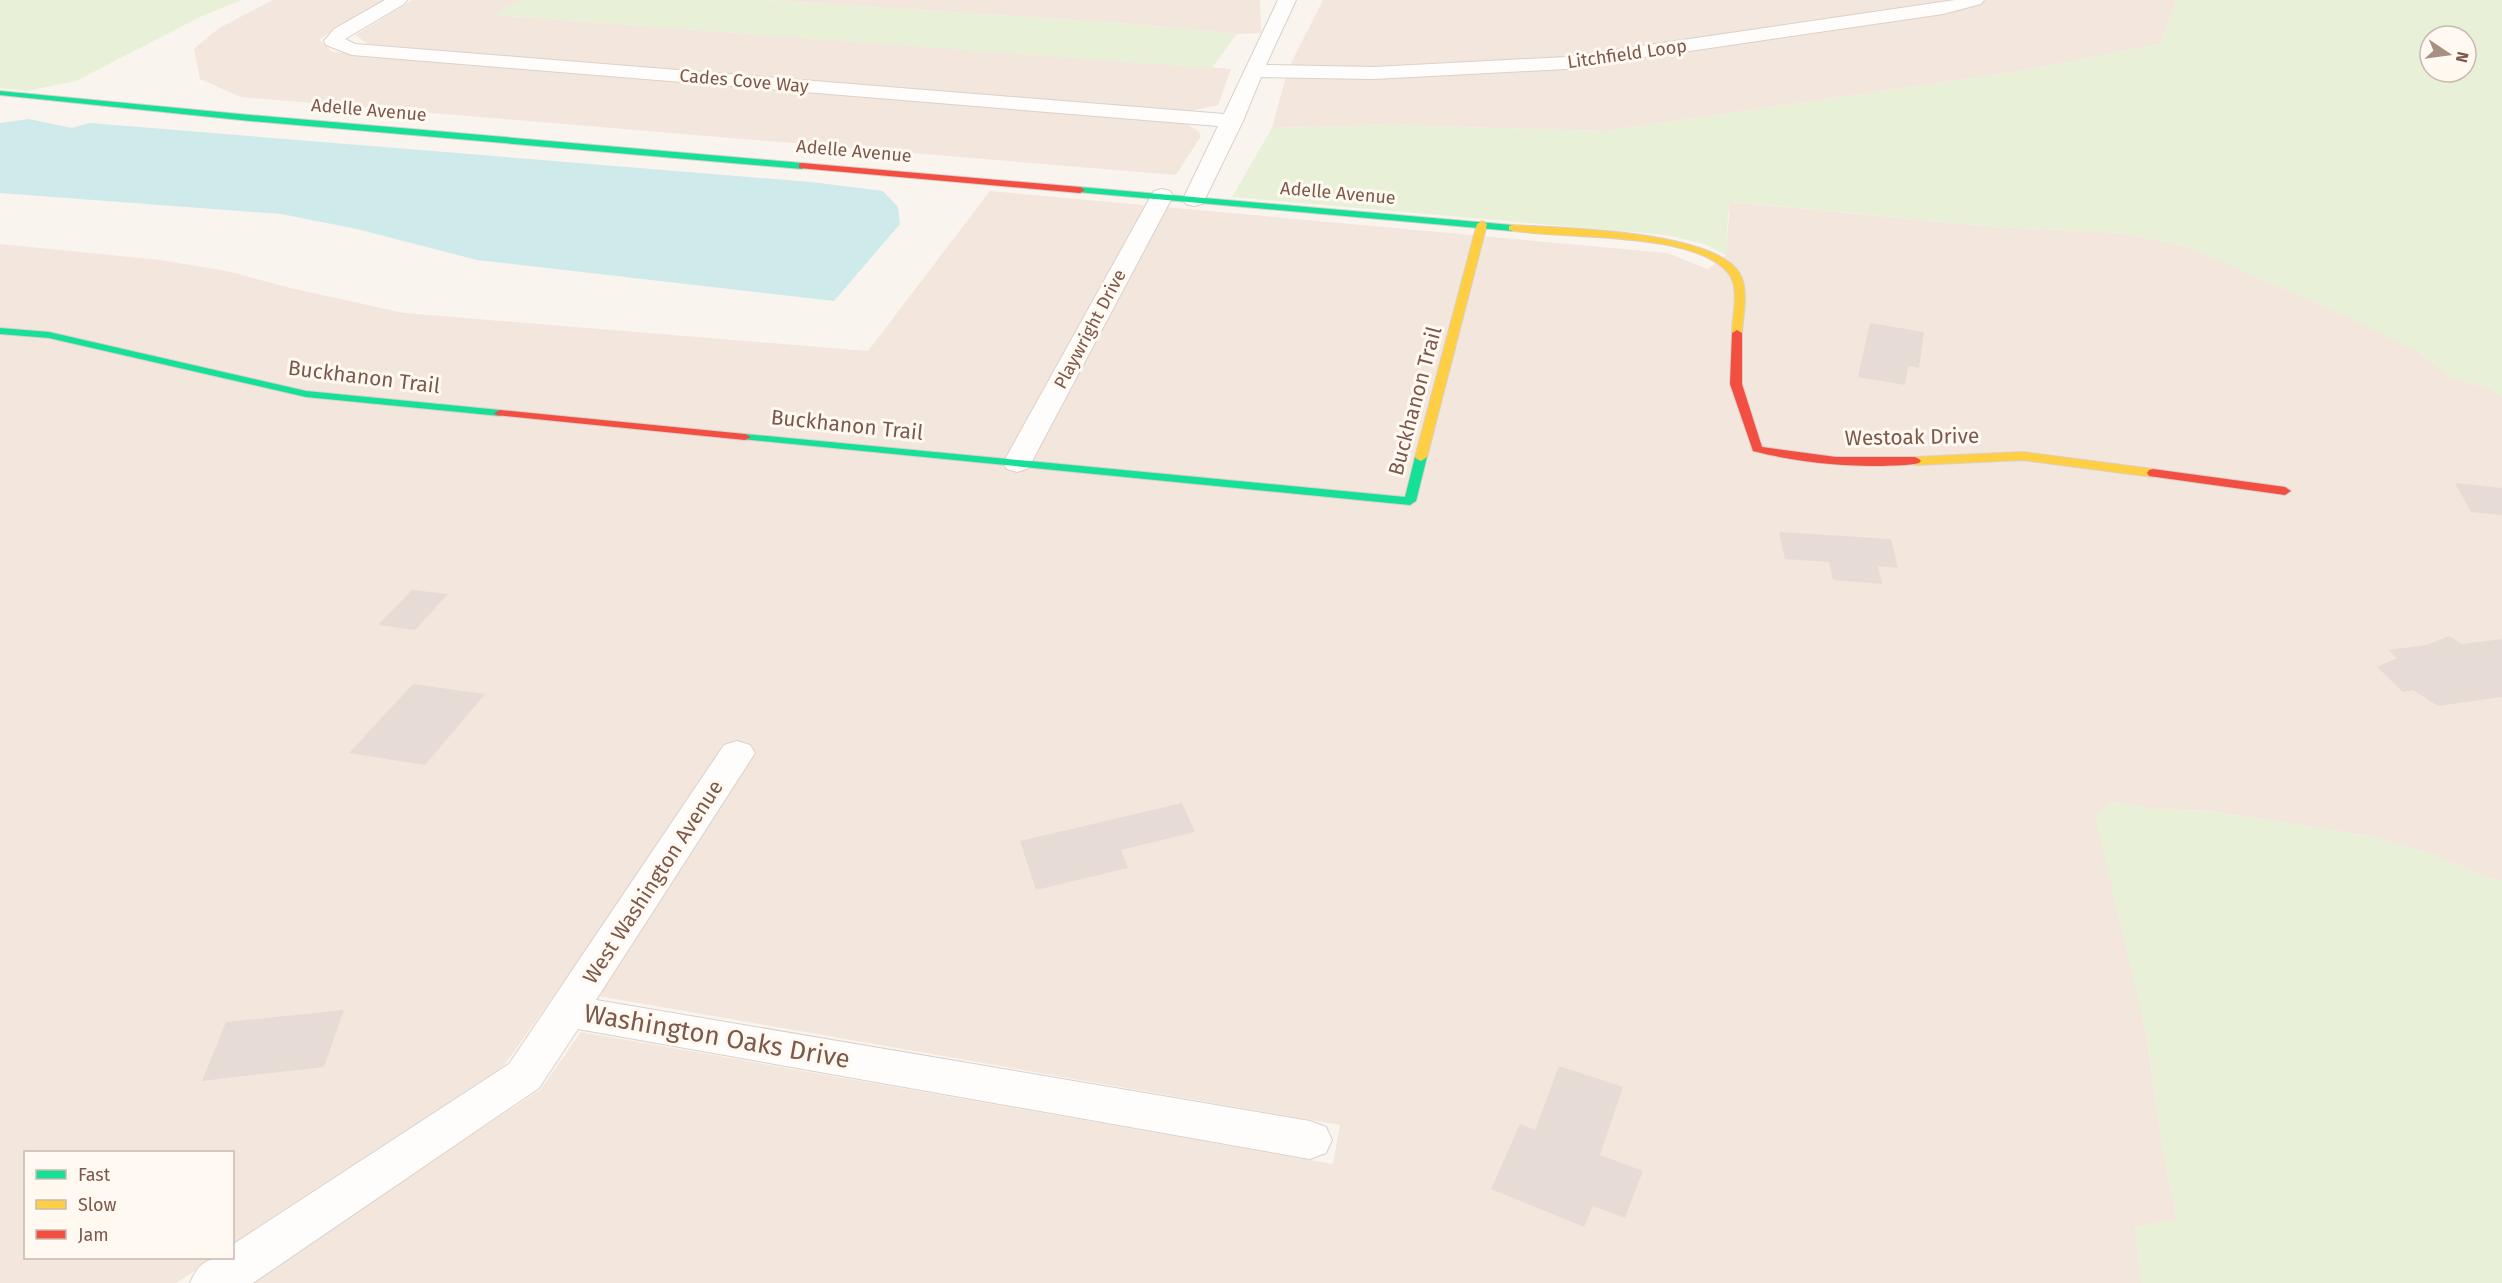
<svg xmlns="http://www.w3.org/2000/svg" width="2502" height="1283" viewBox="0 0 2502 1283" font-family="'Fira Sans',sans-serif">
<rect width="100%" height="100%" fill="#faf4ee"/>
<g fill="#f3e6dc">
<polygon points="273,0 386,0 319,39 332,52 1153,119 1187,124 1198,131 1201,136 1176,175 241,97 200,79 194,49 219,28"/>
<polygon points="413,0 521,0 496,15 1231,69 1218,105 1191,111 709,74 368,44 355,35"/>
<polygon points="765,0 1260,0 1261,33 1237,34 1119,23"/>
<polygon points="1323,0 2177,0 2160,44 2023,71 1605,131 1390,125 1272,128 1288,69"/>
<polygon points="990,191 1667,253 1708,269 1726,255 1730,202 2000,227 2123,233 2189,247 2353,319 2419,352 2450,377 2492,389 2502,397 2502,881 2487,878 2432,854 2368,836 2209,811 2152,809 2113,802 2163,1149 2177,1219 2135,1228 2142,1283 252,1283 541,1089 581,1032 1333,1164 1340,1125 558,989 503,1067 233,1246 232,1152 26,1152 26,1258 215,1258 176,1283 0,1283 0,244 160,260 227,271 286,287 404,313 868,351"/>
</g>
<g fill="#e8f1d8" fill-rule="evenodd">
<polygon points="0,0 242,0 202,16 76,81 27,91 0,88"/>
<polygon points="521,0 765,0 1119,23 1237,34 1212,68 1192,67 495,15"/>
<path d="M 2177,0 L 2502,0 L 2502,397 L 2492,389 L 2450,377 L 2419,352 L 2353,319 L 2189,247 L 2123,233 L 2000,227 L 1731,202 L 1728,215 L 1726,255 L 1704,244 L 1666,235 L 1232,197 L 1272,128 L 1390,125 L 1605,131 L 2023,71 L 2160,44 ZM 2430,36 L 2466,36 L 2466,72 L 2430,72 Z"/>
<polygon points="2113,802 2152,809 2209,811 2368,836 2432,854 2487,878 2502,881 2502,1283 2142,1283 2135,1228 2177,1219 2163,1149 2147,1037 2095,816"/>
</g>
<polygon fill="#cfeaeb" points="29,119 72,128 90,123 811,182 883,191 898,207 900,224 834,301 477,260 357,229 281,214 0,193 0,123"/>
<g fill="#e7dcd5">
<polygon points="1870,323 1924,332 1919,368 1908,366 1905,385 1858,377"/>
<polygon points="2455,483 2502,488 2502,515 2471,512"/>
<polygon points="1779,532 1891,539 1898,568 1878,566 1882,584 1833,580 1829,562 1785,559"/>
<polygon points="412,590 448,594 415,630 378,625"/>
<polygon points="2449,636 2462,644 2502,639 2502,697 2438,706 2413,690 2403,692 2377,667 2397,658 2388,650 2427,645"/>
<polygon points="413,684 485,694 425,765 349,753"/>
<polygon points="1182,803 1195,832 1121,850 1128,868 1036,890 1020,841"/>
<polygon points="344,1010 324,1067 202,1081 226,1022"/>
<polygon points="1559,1066 1623,1087 1600,1155 1643,1171 1625,1218 1593,1206 1584,1227 1491,1189 1520,1124 1535,1130"/>
</g>
<g fill="none" stroke-linecap="round" stroke-linejoin="round">
<defs>
<g id="street">
<polygon points="385,0 407,0 404,4 345,39 355,44 1224,114 1278,0 1296,0 1266,65 1374,67 1566,57 1955,0 1984,0 1981,4 1943,14 1566,69 1374,79 1261,77 1243,121 1205,199 1202,204 1194,206 1186,204 1183,199 1218,126 352,55 326,45 324,41 334,29"/>
<polygon points="1162,189 1170,191 1173,196 1031,463 1027,469 1017,472 1007,469 1003,463 1151,196 1154,191"/>
<path d="M 737,741 L 750,745 L 755,753 L 596,1000 L 1310,1121 L 1326,1127 L 1332,1140 L 1326,1153 L 1310,1159 L 578,1029 L 539,1088 L 253,1283 L 190,1283 C 200,1260 208,1258 232,1258 L 232,1245 L 509,1064 L 724,745 Z"/>
</g>
<g id="fast">
<polygon points="0,91 250,115 802,163 806,166 802,169 250,121 0,95"/>
<polygon points="1080,187 1512,225 1517,228 1512,231 1077,192 1075,190"/>
<polygon points="0,328 49,332 306,391 500,410 506,413 500,416 306,397 49,338 0,334"/>
<polygon points="745,434 1405,497 1415,457 1421,453 1427,457 1416,501 1410,505 741,439 739,437 741,435"/>
</g>
<g id="slow">
<polygon points="1482,221 1487,224 1427,457 1421,461 1417,459 1415,457 1477,224"/>
<path d="M 1512,225 C 1559,228 1715,230 1740,274 C 1749,291 1743,315 1742,333 L 1737,336 L 1732,333 C 1732,317 1740,288 1729,274 C 1696,230 1560,240 1509,230 L 1509,226 Z"/>
<polygon points="2023,452 2153,469 2159,473 2153,477 2023,460 1915,465 1909,461 1915,457"/>
</g>
<g id="jam">
<polygon points="802,163 1080,187 1085,190 1080,193 799,168 799,164"/>
<path d="M 1737,330 L 1742,333 L 1742,384 L 1762,447 L 1836,457 L 1915,457 L 1919,459 L 1921,461 L 1919,463 C 1907,466 1894,465 1882,466 C 1839,466 1795,462 1753,451 L 1730,384 L 1732,333 Z"/>
<polygon points="500,410 745,434 751,437 745,440 496,415 494,413"/>
<polygon points="2153,469 2285,487 2291,491 2285,495 2149,476 2147,473 2149,470"/>
</g>
</defs>
<use href="#street" stroke="#d9d1cc" stroke-width="2"/>
<use href="#fast" stroke="#dad0ca" stroke-width="2"/>
<use href="#slow" stroke="#dad0ca" stroke-width="2"/>
<use href="#jam" stroke="#dad0ca" stroke-width="2"/>
<use href="#street" fill="#fefdfc" fill-rule="evenodd"/>
<use href="#fast" fill="#16e098" fill-rule="evenodd"/>
<use href="#slow" fill="#ffcf43" fill-rule="evenodd"/>
<use href="#jam" fill="#f24e42" fill-rule="evenodd"/>
</g>
<g text-anchor="middle" stroke-width="6" stroke-linejoin="round" paint-order="stroke">
<g font-size="18" fill="#7c594a" stroke="#fff9f2">
<text transform="translate(1627 54) rotate(-8)" y="6">Litchfield Loop</text>
<text transform="translate(744 81) rotate(5)" y="6">Cades Cove Way</text>
<text transform="translate(369 110) rotate(5)" y="6">Adelle Avenue</text>
<text transform="translate(854 151) rotate(5)" y="6">Adelle Avenue</text>
<text transform="translate(1338 193) rotate(5)" y="6">Adelle Avenue</text>
<text transform="translate(1090 329) rotate(-62)" y="6">Playwright Drive</text>
</g>
<g font-size="21" fill="#7c594a" stroke="#fff9f2">
<text transform="translate(364 377) rotate(7)" y="7">Buckhanon Trail</text>
<text transform="translate(1415 401) rotate(-75)" y="7">Buckhanon Trail</text>
<text transform="translate(847 425) rotate(6)" y="7">Buckhanon Trail</text>
<text transform="translate(1912 437) rotate(-1)" y="7">Westoak Drive</text>
<text transform="translate(653 882) rotate(-57)" y="7">West Washington Avenue</text>
</g>
<g font-size="26" fill="#7c594a" stroke="#fff9f2">
<text transform="translate(717 1036) rotate(10)" y="9">Washington Oaks Drive</text>
</g>
</g>
<rect x="24" y="1151" width="210" height="108" fill="#fff9f2" stroke="#cbb9af" stroke-width="1.5"/>
<rect x="36" y="1170" width="30" height="9" fill="#16e098" stroke="#cbb9af" stroke-width="1.5"/>
<text x="78" y="1181" font-size="18" fill="#7c594a">Fast</text>
<rect x="36" y="1200" width="30" height="9" fill="#ffcf43" stroke="#cbb9af" stroke-width="1.5"/>
<text x="78" y="1211" font-size="18" fill="#7c594a">Slow</text>
<rect x="36" y="1230" width="30" height="9" fill="#f24e42" stroke="#cbb9af" stroke-width="1.5"/>
<text x="78" y="1241" font-size="18" fill="#7c594a">Jam</text>
<g transform="translate(2448 54) rotate(103)"><circle r="28" fill="#fff9f2" stroke="#cbb9af" stroke-width="1.5"/>
<path d="M0-4.5L10 22L0 15L-10 22Z" fill="#a88f83"/>
<text y="-9" font-size="16" font-weight="bold" text-anchor="middle" fill="#7c594a">N</text>
</g>
</svg>
